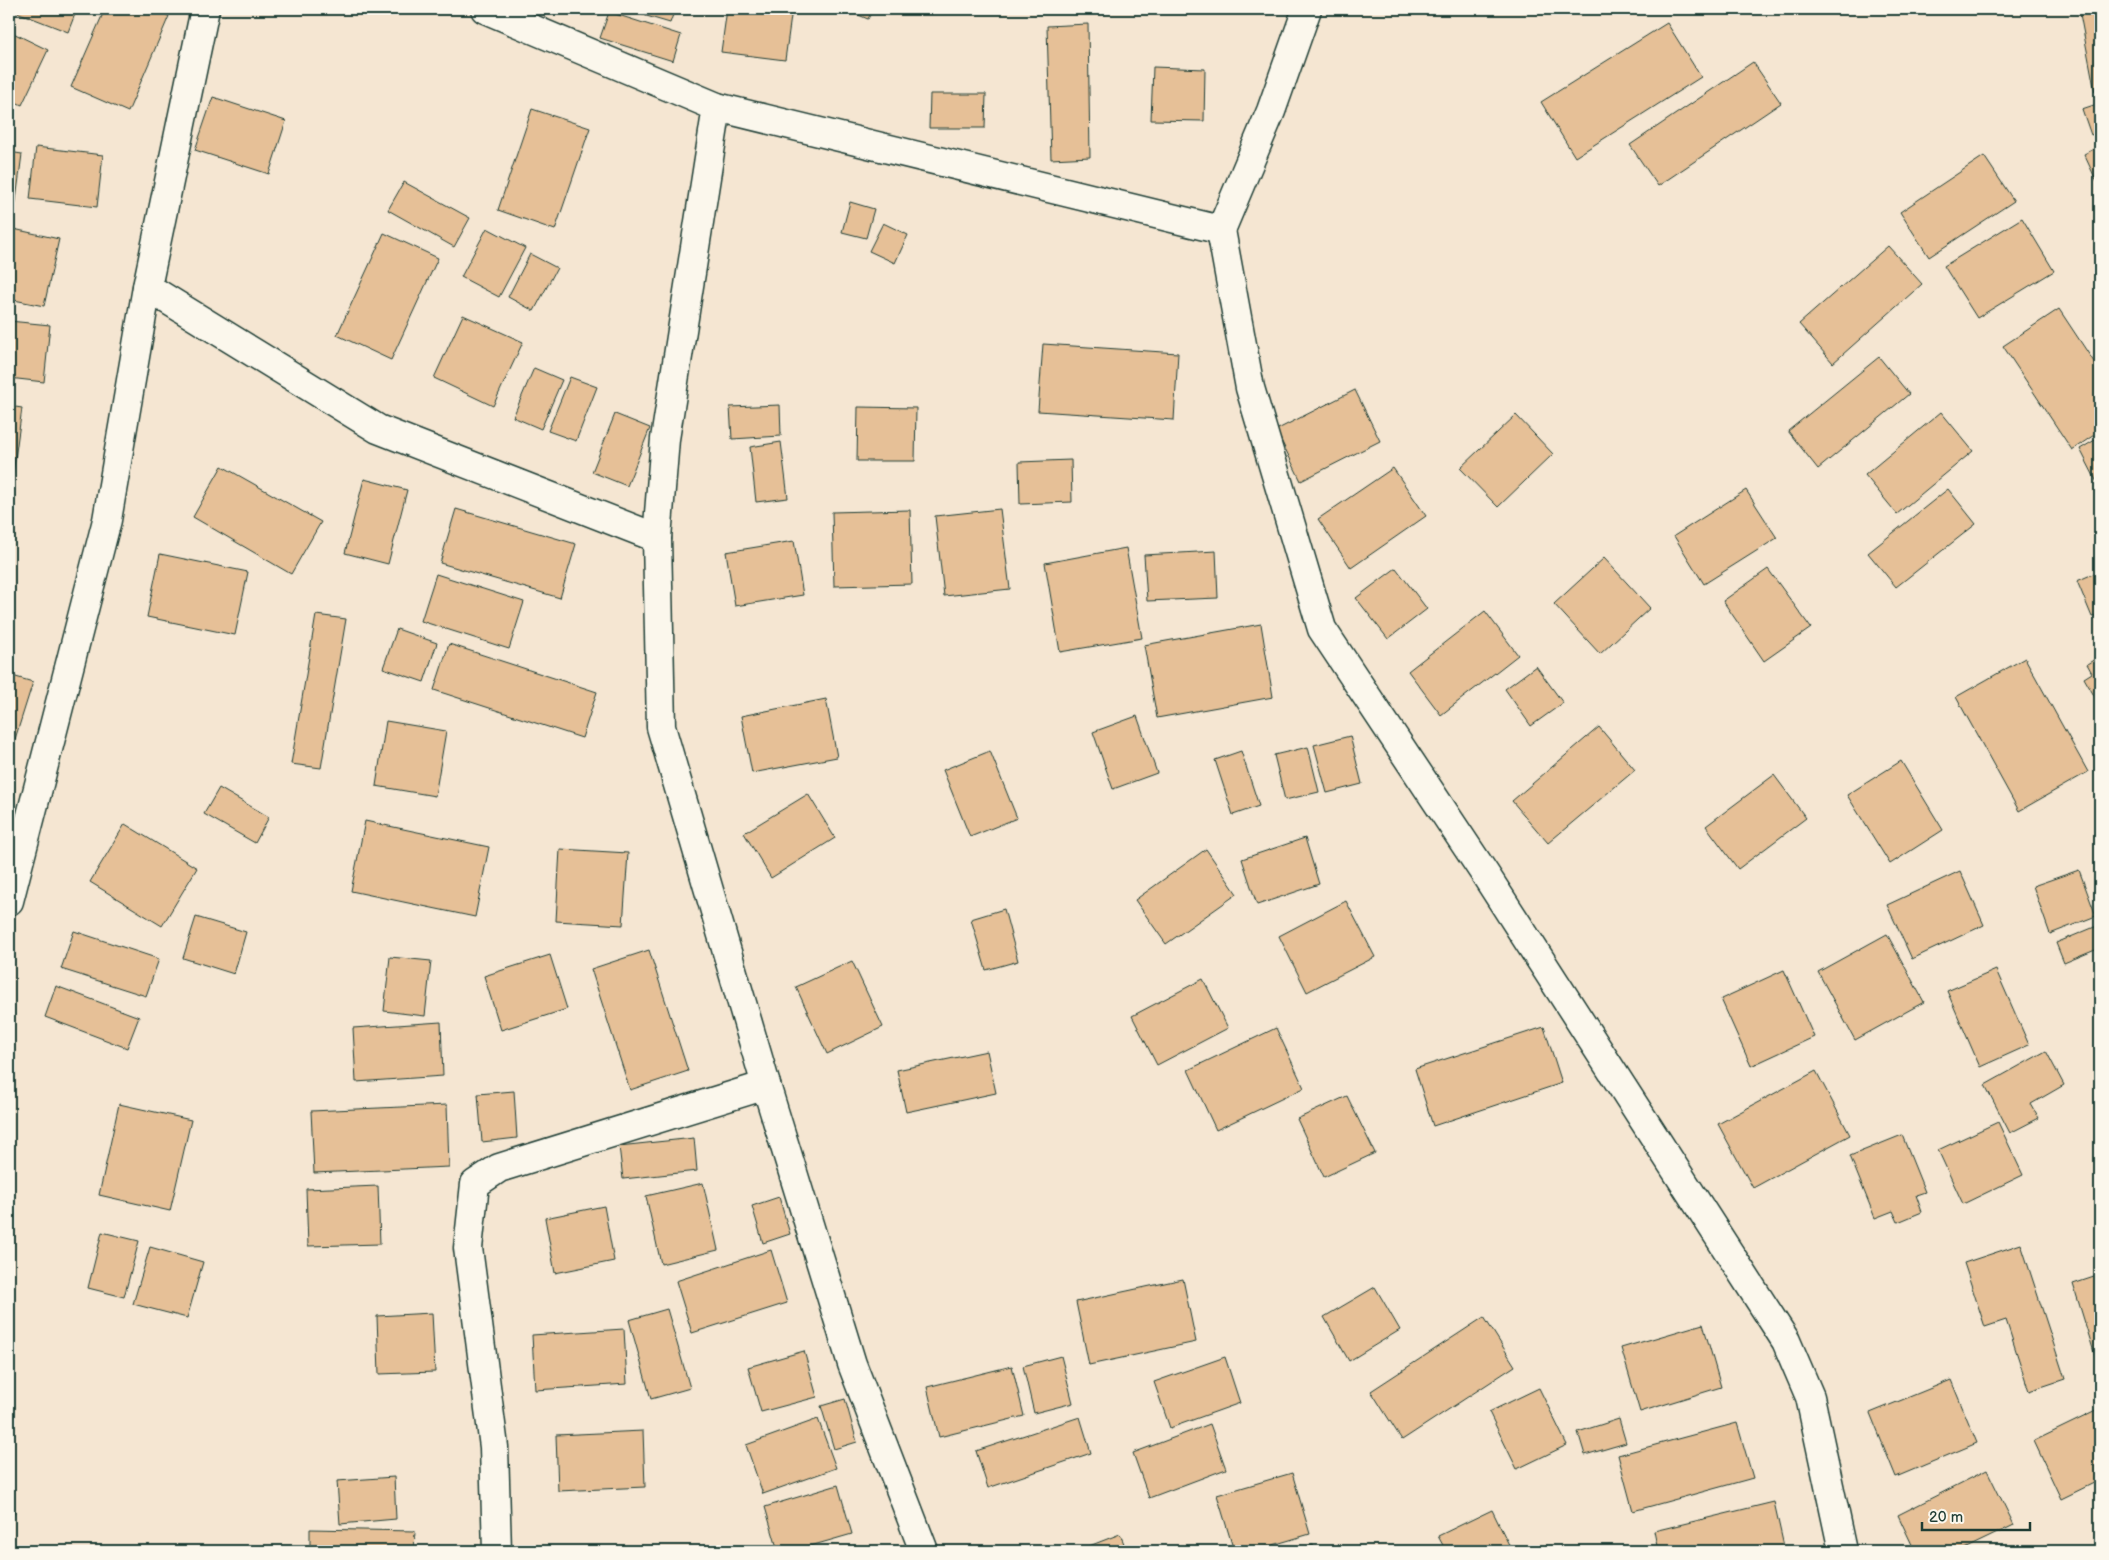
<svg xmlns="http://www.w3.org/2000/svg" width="2109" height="1560" viewBox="0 0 2109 1560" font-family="'Balsamiq Sans',sans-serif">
<rect width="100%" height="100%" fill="#f5e6d2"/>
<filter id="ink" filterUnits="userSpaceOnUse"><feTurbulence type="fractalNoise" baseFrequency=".02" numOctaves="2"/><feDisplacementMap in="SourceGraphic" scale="10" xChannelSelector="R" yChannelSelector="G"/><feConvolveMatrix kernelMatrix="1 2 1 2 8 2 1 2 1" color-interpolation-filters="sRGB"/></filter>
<g filter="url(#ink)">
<g fill="#e6c097" stroke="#1f3d34">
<polygon points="9,9 77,9 68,32"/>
<polygon points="105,9 152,9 169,16 128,112 71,87"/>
<polygon points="623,9 675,9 670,23"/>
<polygon points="727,9 792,9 785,60 721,52"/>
<polygon points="844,9 873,9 868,19"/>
<polygon points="2100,10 2100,91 2095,92 2080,14"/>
<polygon points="609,12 681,35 673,61 600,38"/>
<polygon points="1667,23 1701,77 1575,157 1541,102"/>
<polygon points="1088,24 1090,157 1051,159 1047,26"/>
<polygon points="9,31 48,50 22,105 9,99"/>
<polygon points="1753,62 1781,103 1658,186 1630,145"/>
<polygon points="1153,67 1205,69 1204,121 1151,120"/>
<polygon points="930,94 986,94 985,128 929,128"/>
<polygon points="213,97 286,121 269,174 195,150"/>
<polygon points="2100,103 2100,132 2091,135 2082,109"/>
<polygon points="532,109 590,128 555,230 498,210"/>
<polygon points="2100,146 2100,180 2097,182 2084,154"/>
<polygon points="36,147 103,155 97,207 30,199"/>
<polygon points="9,152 22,154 15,208 9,207"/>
<polygon points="1984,156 2014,201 1929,257 1900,212"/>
<polygon points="404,182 470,218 454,247 388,210"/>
<polygon points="850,202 874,209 866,238 842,232"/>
<polygon points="2022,218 2054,271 1977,318 1944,266"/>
<polygon points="883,223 908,235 895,263 869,251"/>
<polygon points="9,228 59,239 44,306 9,299"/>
<polygon points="487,228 525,248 499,297 461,277"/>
<polygon points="384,233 438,258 391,360 337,335"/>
<polygon points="1888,246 1922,284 1833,363 1799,324"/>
<polygon points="530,254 557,268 534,311 508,297"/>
<polygon points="2059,309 2100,371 2100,431 2072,450 2003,346"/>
<polygon points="463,315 523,342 493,406 434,378"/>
<polygon points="9,321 50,325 44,382 9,378"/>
<polygon points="1043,344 1178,353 1174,420 1038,411"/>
<polygon points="1879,357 1909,394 1818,469 1788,431"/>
<polygon points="534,368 562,380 541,429 513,417"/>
<polygon points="570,377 597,387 576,441 548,431"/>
<polygon points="1355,390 1380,441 1301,481 1276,430"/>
<polygon points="780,405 781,436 732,439 730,407"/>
<polygon points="9,406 22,408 13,474 9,473"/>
<polygon points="858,407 916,408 915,461 857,461"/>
<polygon points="1941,412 1973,451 1897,514 1865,475"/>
<polygon points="615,414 650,428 627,486 592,472"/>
<polygon points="1516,415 1553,454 1498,507 1460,468"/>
<polygon points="2100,437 2100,488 2080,449"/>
<polygon points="781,442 788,498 756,502 750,447"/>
<polygon points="1071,460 1072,502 1020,504 1019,462"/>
<polygon points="222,466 321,522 291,574 193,517"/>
<polygon points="1393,468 1426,516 1351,568 1318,519"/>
<polygon points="364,479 407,490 388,564 345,553"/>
<polygon points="1948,489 1976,524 1896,587 1868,553"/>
<polygon points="1746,490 1777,538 1704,584 1674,536"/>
<polygon points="456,509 576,544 560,598 440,563"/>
<polygon points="1000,509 1010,589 944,596 935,516"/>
<polygon points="910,510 912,584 834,586 832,512"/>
<polygon points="794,541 803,595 735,606 726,552"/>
<polygon points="1126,548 1142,638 1060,652 1045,563"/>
<polygon points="1216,551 1218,598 1147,601 1144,555"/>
<polygon points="160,554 248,572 235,635 147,617"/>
<polygon points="1604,558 1650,608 1600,654 1554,604"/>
<polygon points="1396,568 1427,609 1388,639 1356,598"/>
<polygon points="1768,569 1811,628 1764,661 1723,601"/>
<polygon points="2100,571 2100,614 2092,617 2077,581"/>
<polygon points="436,574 524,602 509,649 421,621"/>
<polygon points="1485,611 1518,655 1441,715 1408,671"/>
<polygon points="316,615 346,619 321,768 291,764"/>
<polygon points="1261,624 1273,697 1157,718 1144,645"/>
<polygon points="397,629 437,643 424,682 383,668"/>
<polygon points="449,644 597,692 582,738 434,690"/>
<polygon points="2100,656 2100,706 2084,678 2092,673 2087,664"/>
<polygon points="2025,658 2088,772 2019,811 1956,697"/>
<polygon points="1536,666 1563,703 1531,726 1505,689"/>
<polygon points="9,675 33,682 15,739 9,737"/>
<polygon points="826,699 837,757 752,773 741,716"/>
<polygon points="1137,716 1157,773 1113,789 1093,732"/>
<polygon points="386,721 446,731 435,796 376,786"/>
<polygon points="1599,727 1635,770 1548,843 1512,801"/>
<polygon points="1350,736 1362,784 1327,793 1314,745"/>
<polygon points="1308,747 1319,792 1285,800 1274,755"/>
<polygon points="990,751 1017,818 970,837 943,770"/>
<polygon points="1241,751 1259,806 1233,815 1215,760"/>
<polygon points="1901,761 1943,830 1890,864 1847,795"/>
<polygon points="1774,775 1806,818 1738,869 1706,826"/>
<polygon points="219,788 269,817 255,843 204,814"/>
<polygon points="808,794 835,838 771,878 744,833"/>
<polygon points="365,821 489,847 475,917 351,891"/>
<polygon points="125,824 197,868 162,926 90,882"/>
<polygon points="1305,838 1319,884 1257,905 1242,859"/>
<polygon points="560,849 628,853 623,925 556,921"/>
<polygon points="1206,849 1237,894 1166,944 1135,900"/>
<polygon points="2079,870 2096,916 2050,934 2033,886"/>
<polygon points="1960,871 1984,925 1912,959 1887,905"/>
<polygon points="1346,901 1375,957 1307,992 1279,936"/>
<polygon points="1004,909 1018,961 986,970 971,919"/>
<polygon points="196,917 246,932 234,974 183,958"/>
<polygon points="2097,926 2100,934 2100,948 2064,963 2056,943"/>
<polygon points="74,931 159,959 146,996 61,969"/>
<polygon points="1887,934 1924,1002 1855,1040 1818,972"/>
<polygon points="649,950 688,1071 630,1090 591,969"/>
<polygon points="550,955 567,1009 501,1030 484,976"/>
<polygon points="390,957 431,961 425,1016 384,1011"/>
<polygon points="852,961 883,1027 827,1054 796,987"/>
<polygon points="1784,970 1814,1037 1751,1066 1721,999"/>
<polygon points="1996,970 2029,1045 1980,1067 1947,991"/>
<polygon points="1203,979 1228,1028 1157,1065 1132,1016"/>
<polygon points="56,986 139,1017 127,1048 45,1017"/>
<polygon points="441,1022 443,1076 356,1082 353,1028"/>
<polygon points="1544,1027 1562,1083 1433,1126 1415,1069"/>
<polygon points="1276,1028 1304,1088 1216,1130 1188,1070"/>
<polygon points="987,1051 996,1093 906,1112 897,1070"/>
<polygon points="2046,1051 2064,1085 2031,1104 2039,1118 2010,1133 1985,1085"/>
<polygon points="1816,1071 1850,1135 1753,1188 1718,1124"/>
<polygon points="514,1091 517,1138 482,1142 478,1094"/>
<polygon points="1347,1096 1375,1153 1324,1177 1297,1119"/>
<polygon points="119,1104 191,1120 170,1211 99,1195"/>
<polygon points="447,1105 449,1167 314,1173 311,1111"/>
<polygon points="1998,1122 2023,1175 1963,1204 1938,1150"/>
<polygon points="1902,1135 1925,1192 1916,1195 1922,1212 1898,1222 1893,1211 1875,1218 1850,1156"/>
<polygon points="694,1138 697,1171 623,1179 619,1146"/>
<polygon points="703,1183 718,1250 661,1264 646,1196"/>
<polygon points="378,1186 380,1244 308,1246 306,1189"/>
<polygon points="779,1197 790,1234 763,1243 752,1206"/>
<polygon points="604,1206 614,1261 555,1273 545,1218"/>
<polygon points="102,1232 139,1241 124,1297 88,1288"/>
<polygon points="2021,1244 2065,1379 2029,1391 2006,1320 1985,1327 1964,1263"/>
<polygon points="150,1247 203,1262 187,1318 133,1304"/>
<polygon points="771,1250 787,1303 692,1333 676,1281"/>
<polygon points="2100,1275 2100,1361 2097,1362 2073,1284"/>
<polygon points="1183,1279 1196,1342 1089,1365 1076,1302"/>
<polygon points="1375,1287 1400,1330 1349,1361 1324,1317"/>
<polygon points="667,1309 690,1388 651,1399 629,1320"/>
<polygon points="432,1313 435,1372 379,1374 377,1316"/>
<polygon points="1484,1317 1515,1366 1402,1440 1371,1391"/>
<polygon points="1703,1324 1721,1387 1640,1412 1621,1348"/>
<polygon points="624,1329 627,1384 535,1390 532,1335"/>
<polygon points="804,1351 817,1397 761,1412 748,1367"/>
<polygon points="1061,1356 1073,1403 1034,1413 1023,1366"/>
<polygon points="1225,1357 1240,1403 1170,1428 1154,1382"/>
<polygon points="1012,1366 1024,1416 939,1437 927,1387"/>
<polygon points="1951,1380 1977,1443 1896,1477 1870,1413"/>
<polygon points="1539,1388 1567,1445 1517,1469 1489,1412"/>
<polygon points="845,1399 857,1442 834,1449 821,1406"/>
<polygon points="2100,1409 2100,1480 2061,1499 2034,1441"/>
<polygon points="1080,1417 1091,1453 988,1488 976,1451"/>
<polygon points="818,1419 836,1468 763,1494 746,1445"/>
<polygon points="1619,1419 1626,1443 1585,1455 1578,1432"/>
<polygon points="1737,1423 1753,1478 1633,1511 1618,1455"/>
<polygon points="1210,1424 1226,1469 1149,1498 1133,1453"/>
<polygon points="643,1431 645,1487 558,1491 556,1435"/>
<polygon points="1987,1470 2014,1525 1960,1551 1915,1551 1898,1515"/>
<polygon points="1292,1473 1310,1534 1253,1551 1234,1551 1217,1495"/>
<polygon points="394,1477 396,1519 340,1524 337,1481"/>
<polygon points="838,1485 852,1534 793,1551 778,1551 765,1507"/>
<polygon points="1774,1502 1785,1551 1658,1551 1654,1531"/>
<polygon points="9,1509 15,1511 9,1528"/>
<polygon points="1492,1510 1512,1551 1446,1551 1438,1536"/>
<polygon points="310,1529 415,1531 414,1551 310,1551"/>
<polygon points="1120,1534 1127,1551 1079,1551 1079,1550"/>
<polygon points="1313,1545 1315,1551 1294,1551"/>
<rect x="430" y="1547" width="60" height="4"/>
</g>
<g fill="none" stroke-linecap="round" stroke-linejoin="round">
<defs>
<g id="minor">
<polyline points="485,9 717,107 1221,230 1271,111 1307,9"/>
<polyline points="717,107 665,439 657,538 661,727 766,1085 852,1364 924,1551"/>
<polyline points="1221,230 1250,388 1322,629 1485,874 1786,1341 1810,1397 1843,1551"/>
<polyline points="147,287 378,429 657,538"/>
<polyline points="9,901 107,520 147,287 205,9"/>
<polyline points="497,1551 494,1447 468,1248 475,1184 499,1168 766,1085"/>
</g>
</defs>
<use href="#minor" stroke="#1f3d34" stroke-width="31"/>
<use href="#minor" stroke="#fbf7ec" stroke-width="28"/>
</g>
</g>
<rect width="2109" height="1560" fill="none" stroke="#fbf7ec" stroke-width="30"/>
<rect x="15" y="15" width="2079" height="1530" fill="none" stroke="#1f3d34" stroke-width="2" filter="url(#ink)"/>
<path d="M1922 1522v8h108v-8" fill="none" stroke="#1f3d34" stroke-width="2.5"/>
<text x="1929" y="1522" font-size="15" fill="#1f3d34" stroke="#fbf7ec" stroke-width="4" paint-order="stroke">20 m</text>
</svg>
